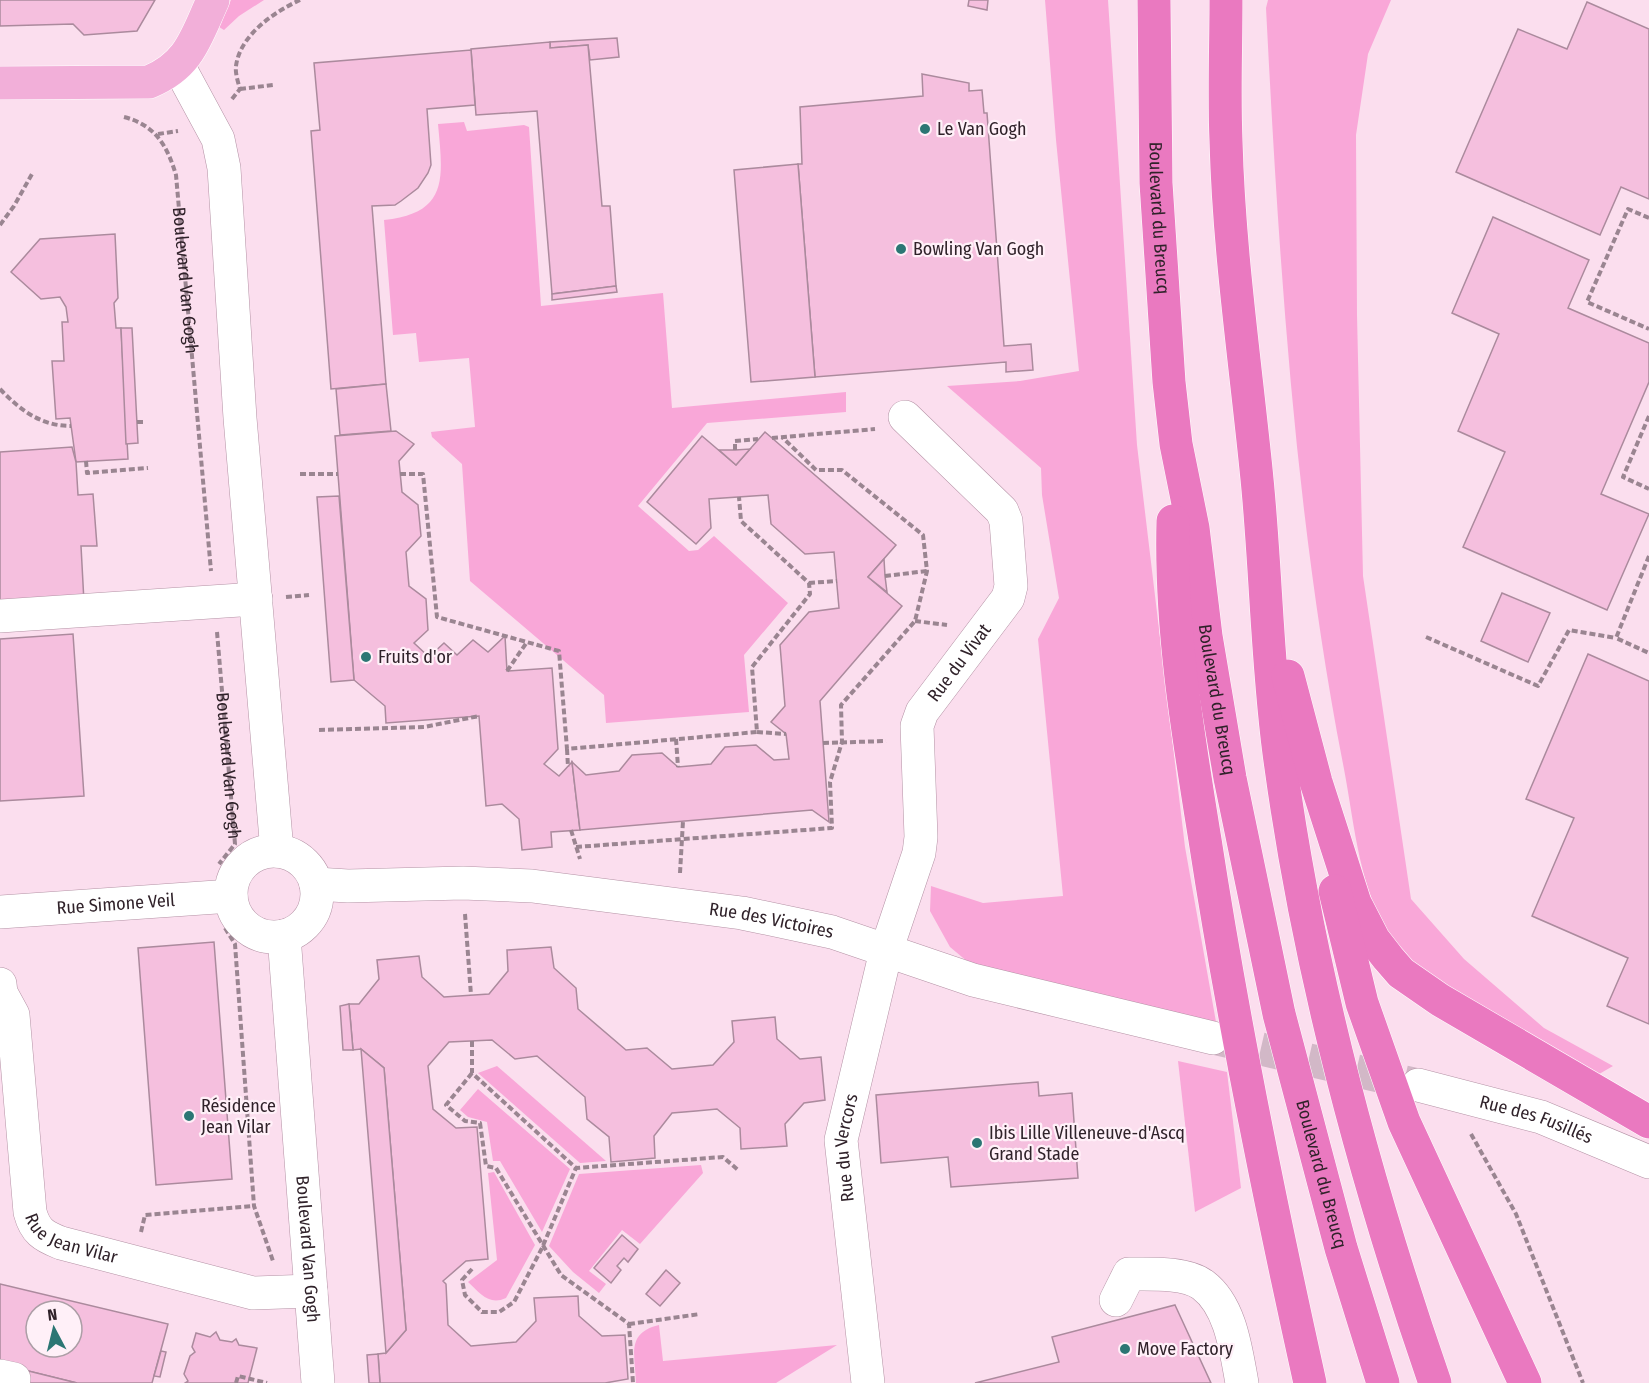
<svg xmlns="http://www.w3.org/2000/svg" width="1649" height="1383" viewBox="0 0 1649 1383" font-family="'Fira Sans Condensed',sans-serif">
<rect width="100%" height="100%" fill="#fbdeee"/>
<g fill="#f9a7d8">
<polygon points="231,0 264,0 239,16 224,30 219,27"/>
<polygon points="1045,0 1108,0 1137,445 1185,847 1216,1022 974,967 950,947 930,911 931,886 983,903 1063,896 1038,639 1059,598 1042,495 1041,468 947,386 1020,381 1079,371 1056,140"/>
<path d="M 1268,0 L 1391,0 L 1368,54 L 1356,135 L 1357,315 L 1363,576 L 1411,899 L 1464,959 L 1544,1028 L 1613,1066 L 1594,1077 C 1563,1059 1532,1041 1501,1023 C 1461,1000 1419,979 1393,940 C 1359,891 1355,827 1344,769 C 1295,519 1279,262 1266,8 Z"/>
<path d="M 464,122 L 467,131 L 524,125 L 529,127 L 541,306 L 663,293 L 672,408 L 846,392 L 846,412 L 707,423 L 638,506 L 689,551 L 698,550 L 714,536 L 788,603 L 744,655 L 749,712 L 606,723 L 604,695 L 470,581 L 462,464 L 432,437 L 431,432 L 475,427 L 469,358 L 419,362 L 416,333 L 393,335 L 384,220 C 449,213 443,178 438,124 Z"/>
<polygon points="1178,1061 1227,1072 1241,1188 1195,1212"/>
<polygon points="497,1066 606,1161 580,1163 478,1073"/>
<polygon points="478,1089 570,1169 542,1232 500,1161 493,1161 487,1122 468,1117 460,1110"/>
<polygon points="701,1165 703,1173 640,1244 622,1230 589,1271 606,1284 599,1293 573,1272 549,1246 579,1174"/>
<path d="M 494,1172 L 535,1245 L 506,1298 C 489,1306 480,1293 468,1282 L 497,1260 L 488,1173 Z"/>
<path d="M 659,1325 L 663,1361 L 837,1345 L 776,1383 L 636,1383 C 635,1354 626,1333 659,1325 Z"/>
</g>
<g fill="#f5bfde" stroke="#ab8a9d" stroke-width="1.5" fill-rule="evenodd">
<polygon points="0,0 155,0 137,31 84,35 73,24 0,26"/>
<polygon points="969,0 988,0 987,10 968,6"/>
<polygon points="1587,2 1649,29 1649,199 1621,187 1600,235 1456,172 1518,29 1567,49"/>
<polygon points="617,38 619,57 590,60 588,45 550,48 550,42"/>
<polygon points="550,42 550,48 588,45 602,206 610,206 616,286 552,294 537,111 476,115 471,49"/>
<polygon points="471,50 475,105 427,109 431,165 428,173 418,188 401,201 395,205 372,206 386,384 331,389 311,131 320,130 314,63"/>
<polygon points="922,74 969,83 969,91 982,90 984,113 987,113 1004,346 1031,344 1033,370 1006,372 1006,362 815,377 798,164 802,164 800,107 923,96"/>
<polygon points="798,164 815,377 751,382 734,170"/>
<polygon points="1493,217 1589,260 1568,308 1649,343 1649,382 1601,494 1649,514 1607,610 1463,547 1505,452 1458,431 1499,334 1452,313"/>
<polygon points="115,234 118,298 114,303 116,328 121,328 128,459 76,462 70,418 56,419 52,361 64,361 62,322 68,322 66,307 60,297 41,299 11,272 40,239"/>
<polygon points="616,286 617,292 552,300 552,294"/>
<polygon points="121,328 132,328 138,443 126,444"/>
<polygon points="386,384 391,431 340,435 336,389"/>
<polygon points="396,431 414,444 399,461 402,492 418,505 421,536 406,552 409,586 426,599 428,630 414,643 429,657 444,643 457,655 473,640 488,652 505,636 507,671 552,668 558,749 544,764 559,776 572,762 580,830 551,832 552,847 522,850 519,819 502,804 486,806 479,716 386,723 385,706 354,680 335,436"/>
<polygon points="765,432 896,545 868,577 902,606 820,701 829,822 812,810 580,830 572,762 586,775 619,771 632,755 662,753 678,767 711,764 725,747 756,745 774,760 789,759 786,734 771,722 785,706 780,645 809,612 839,608 834,552 805,554 771,524 768,495 709,499 711,528 696,544 647,502 702,436 736,465"/>
<polygon points="72,447 76,462 78,495 93,494 97,546 81,546 84,602 0,607 0,452"/>
<polygon points="750,449 736,465 719,450 735,450"/>
<polygon points="339,496 354,680 331,682 317,497"/>
<polygon points="884,559 885,576 887,592 868,577"/>
<polygon points="1502,593 1550,613 1528,662 1481,641"/>
<polygon points="73,634 84,796 0,801 0,639"/>
<polygon points="1588,654 1649,681 1649,1024 1607,1006 1628,958 1532,916 1574,818 1526,799"/>
<polygon points="214,942 232,1179 156,1185 138,948"/>
<polygon points="551,947 554,968 576,988 578,1009 626,1050 647,1048 672,1069 713,1065 734,1042 732,1021 775,1017 777,1039 800,1059 821,1057 825,1100 804,1103 785,1124 787,1146 741,1149 740,1128 717,1109 696,1111 672,1113 654,1136 655,1158 611,1162 609,1137 587,1119 585,1097 537,1056 515,1059 492,1040 449,1042 428,1066 433,1109 456,1128 477,1127 488,1259 466,1261 443,1281 446,1284 448,1325 471,1346 516,1342 536,1321 534,1298 578,1296 579,1316 602,1336 625,1335 628,1379 605,1383 380,1383 378,1354 386,1353 406,1330 384,1068 361,1049 353,1050 349,1004 359,1004 379,979 377,960 419,956 422,977 444,997 489,994 508,971 507,950"/>
<polygon points="349,1004 353,1050 343,1050 340,1006"/>
<polygon points="361,1049 384,1068 406,1330 386,1353"/>
<polygon points="1038,1082 1039,1096 1072,1093 1078,1178 951,1187 948,1157 881,1163 876,1095"/>
<polygon points="622,1235 638,1249 628,1262 624,1258 617,1266 621,1270 611,1283 594,1268"/>
<polygon points="666,1270 680,1283 660,1306 646,1294"/>
<path d="M 0,1284 L 168,1324 L 152,1383 L 77,1383 L 0,1364 ZM 36,1311 L 72,1311 L 72,1347 L 36,1347 Z"/>
<polygon points="1175,1305 1211,1383 975,1383 1059,1362 1052,1337"/>
<polygon points="216,1332 220,1340 232,1342 236,1339 239,1345 257,1348 248,1383 185,1383 188,1381 184,1374 190,1356 195,1352 192,1347 196,1333 210,1337"/>
<polygon points="161,1351 166,1352 160,1377 154,1376"/>
<polygon points="378,1354 380,1383 369,1383 367,1355"/>
<polygon points="0,1364 77,1383 0,1383"/>
</g>
<g fill="none" stroke-linecap="round" stroke-linejoin="round">
<polyline stroke="#d2b8c7" stroke-width="33" stroke-dasharray="33 16" stroke-linecap="butt" points="1213,1038 1414,1084"/>
<defs>
<g id="minor">
<polyline points="178,65 218,139 224,168 240,418 277,851"/>
<polyline points="0,616 256,599"/>
<circle cx="274" cy="894" r="43"/>
<path id="s3" d="M 316,884 L 348,886 L 463,883 L 532,886 L 742,913 L 832,932 L 973,980 L 1213,1038"/>
<path id="s4" d="M 0,912 L 231,896"/>
<path id="s5" d="M 284,936 L 318,1383"/>
<path id="s6" d="M 0,984 L 1,993 L 13,1015 L 30,1212 C 35,1231 43,1236 61,1243 L 253,1293 L 311,1291"/>
<path id="s7" d="M 1418,1085 L 1541,1117 L 1649,1162"/>
<path d="M 1116,1300 L 1129,1274 C 1150,1274 1186,1272 1203,1285 C 1231,1306 1236,1351 1242,1383"/>
<polyline points="0,1376 14,1379 13,1383"/>
<path id="s8" d="M 868,1383 L 841,1140 L 886,951 L 919,853 L 921,837 L 917,726 L 922,712 L 1008,598 L 1011,586 L 1006,521 L 1002,511 L 905,417"/>
</g>
<path id="major" d="M 0,83 L 149,82 C 190,65 196,37 213,0"/>
<g id="highway">
<path id="s9" d="M 1154,0 L 1156,183 L 1169,382 L 1176,444 L 1193,528 L 1206,636 L 1230,778 L 1279,1014 L 1341,1248 L 1383,1383"/>
<path d="M 1226,0 C 1226,47 1224,94 1226,141 C 1229,254 1246,367 1257,479 C 1266,570 1267,663 1279,753 C 1307,965 1365,1181 1435,1383"/>
<path d="M 1173,521 C 1170,628 1188,735 1205,840 C 1233,1022 1270,1203 1310,1383"/>
<polyline points="1288,676 1316,782 1355,903 1374,940 1388,958 1401,973 1440,1000 1649,1122"/>
<polyline points="1335,891 1362,1003 1404,1122 1525,1383"/>
</g>
</defs>
<use href="#minor" stroke="#b492a5" stroke-width="34"/>
<use href="#major" stroke="#fff" stroke-width="34"/>
<use href="#highway" stroke="#fff" stroke-width="34"/>
<g stroke="#9a8591" stroke-width="4" stroke-dasharray="6 3" stroke-linecap="butt">
<polyline points="240,89 273,85"/>
<path d="M 232,99 L 240,89 C 238,82 235,73 236,66 C 240,35 274,12 300,0"/>
<path id="s1" d="M 124,117 C 155,125 167,145 176,175 L 211,571"/>
<polyline points="158,134 178,131"/>
<polyline points="1649,218 1628,209 1587,302 1649,329"/>
<polyline points="0,225 14,206 32,174"/>
<path d="M 0,389 C 20,410 41,426 71,426"/>
<polyline points="1649,416 1623,477 1649,489"/>
<polyline points="137,422 146,422"/>
<polyline points="772,438 875,429"/>
<polyline points="735,450 735,441 758,439"/>
<polyline points="86,461 87,473 148,468"/>
<polyline points="300,474 338,474"/>
<polyline points="400,474 423,474 437,617 559,651 567,749 757,732 752,667 810,594 809,583 741,521 739,497"/>
<polyline points="1649,556 1616,638 1649,653"/>
<polyline points="885,576 927,571"/>
<polyline points="809,583 837,581"/>
<polyline points="286,597 309,595"/>
<polyline points="915,621 947,625"/>
<path id="s2" d="M 217,632 L 235,844 L 219,864"/>
<polyline points="1426,637 1538,686 1569,630 1616,638"/>
<polyline points="507,671 527,642"/>
<polyline points="319,730 424,727 479,716"/>
<polyline points="757,732 786,734"/>
<polyline points="676,739 678,767"/>
<polyline points="823,743 886,741"/>
<polyline points="567,749 568,767"/>
<polyline points="571,830 580,859"/>
<polyline points="576,847 832,828 830,782 842,742 841,705 915,621 927,571 923,535 842,470 816,470 782,437"/>
<polyline points="680,873 683,821"/>
<polyline points="465,914 471,995"/>
<polyline points="225,928 235,944 254,1206 273,1261"/>
<polyline points="472,1041 472,1073 576,1168 723,1157 738,1170"/>
<polyline points="472,1073 446,1105 465,1121 480,1123 486,1166 496,1168 561,1275 629,1324 633,1383"/>
<polyline points="1471,1134 1516,1214 1583,1383"/>
<polyline points="141,1232 145,1215 254,1206"/>
<polyline points="472,1269 462,1280 465,1295 482,1312 499,1312 514,1302 542,1248 576,1168"/>
<polyline points="629,1324 700,1314"/>
<polyline points="236,1383 238,1376 267,1383"/>
</g>
<use href="#minor" stroke="#fff" stroke-width="33"/>
<use href="#major" stroke="#f2afd9" stroke-width="33"/>
<use href="#highway" stroke="#ea79c0" stroke-width="33"/>
</g>
<g fill="#2c7674" stroke="#fff0f8" stroke-width="2">
<circle cx="925" cy="129" r="6"/>
<circle cx="901" cy="249" r="6"/>
<circle cx="366" cy="657" r="6"/>
<circle cx="189" cy="1116" r="6"/>
<circle cx="977" cy="1143" r="6"/>
<circle cx="1125" cy="1349" r="6"/>
</g>
<g text-anchor="middle" stroke-width="4.5" stroke-linejoin="round" paint-order="stroke">
<g font-size="18" fill="#30222a" stroke="#fff0f8" text-anchor="start">
<text x="937" y="135">Le Van Gogh</text>
<text x="913" y="255">Bowling Van Gogh</text>
<text x="378" y="663">Fruits d'or</text>
<text x="201" y="1112">Résidence<tspan x="201" dy="21">Jean Vilar</tspan></text>
<text x="989" y="1139">Ibis Lille Villeneuve-d'Ascq<tspan x="989" dy="21">Grand Stade</tspan></text>
<text x="1137" y="1355">Move Factory</text>
</g>
<g font-size="18" fill="#30222a" stroke="#fff0f8">
<text dy="6" stroke="none"><textPath href="#s9" startOffset="218">Boulevard du Breucq</textPath></text>
<text dy="6" stroke="none"><textPath href="#s1" startOffset="188">Boulevard Van Gogh</textPath></text>
<text dy="6" stroke="none"><textPath href="#s8" startOffset="746">Rue du Vivat</textPath></text>
<text dy="6" stroke="none"><textPath href="#s9" startOffset="704">Boulevard du Breucq</textPath></text>
<text dy="6" stroke="none"><textPath href="#s2" startOffset="134">Boulevard Van Gogh</textPath></text>
<text dy="6" stroke="none"><textPath href="#s4" startOffset="116">Rue Simone Veil</textPath></text>
<text dy="6" stroke="none"><textPath href="#s3" startOffset="458">Rue des Victoires</textPath></text>
<text dy="6" stroke="none"><textPath href="#s7" startOffset="123">Rue des Fusillés</textPath></text>
<text dy="6" stroke="none"><textPath href="#s8" startOffset="237">Rue du Vercors</textPath></text>
<text dy="6" stroke="none"><textPath href="#s9" startOffset="1190">Boulevard du Breucq</textPath></text>
<text dy="6" stroke="none"><textPath href="#s6" startOffset="285">Rue Jean Vilar</textPath></text>
<text dy="6" stroke="none"><textPath href="#s5" startOffset="314">Boulevard Van Gogh</textPath></text>
</g>
</g>
<g transform="translate(54 1329) rotate(353)"><circle r="28" fill="#fff0f8" stroke="#ac9ea6" stroke-width="1.5"/>
<path d="M0-4.5L10 22L0 15L-10 22Z" fill="#2c7674"/>
<text y="-9" font-size="16" font-weight="bold" text-anchor="middle" fill="#30222a">N</text>
</g>
</svg>
